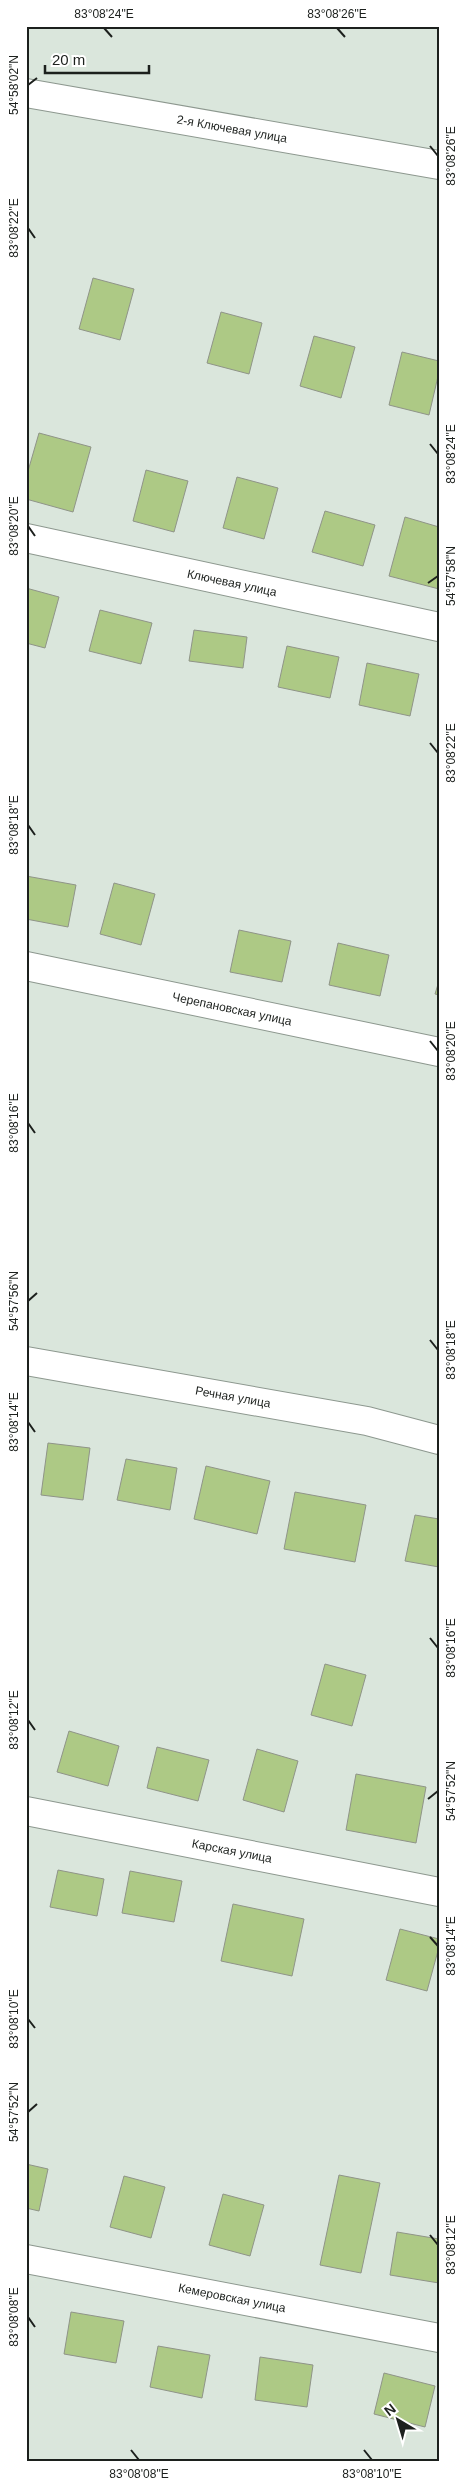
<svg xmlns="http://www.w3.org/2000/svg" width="465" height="2487" viewBox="0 0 465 2487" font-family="Arial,sans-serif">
<rect width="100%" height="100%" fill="#dae6dc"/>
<g fill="#adc985" stroke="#8f9488">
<polygon points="93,278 134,289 120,340 79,329"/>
<polygon points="221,312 262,323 249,374 207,363"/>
<polygon points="314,336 355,347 341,398 300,386"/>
<polygon points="402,352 439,361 439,372 429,415 389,405"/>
<polygon points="39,433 91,447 73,512 26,499 26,478"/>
<polygon points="146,470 188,481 174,532 133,521"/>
<polygon points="237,477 278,488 264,539 223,528"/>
<polygon points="325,511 375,525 363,566 312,552"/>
<polygon points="405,517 439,527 439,589 389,576"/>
<polygon points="26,588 59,597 45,648 26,643"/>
<polygon points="100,610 152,623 141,664 89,651"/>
<polygon points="194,630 247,637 243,668 189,661"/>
<polygon points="287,646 339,657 330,698 278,687"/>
<polygon points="367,663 419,674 410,716 359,705"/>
<polygon points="26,876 76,885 68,927 26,919"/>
<polygon points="114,883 155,894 141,945 100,934"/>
<polygon points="239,930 291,941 282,982 230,972"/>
<polygon points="338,943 389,955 380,996 329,985"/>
<polygon points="439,981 439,995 435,994"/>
<polygon points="48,1443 90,1448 83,1500 41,1495"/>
<polygon points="126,1459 177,1468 170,1510 117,1500"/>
<polygon points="206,1466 270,1481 257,1534 194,1519"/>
<polygon points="295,1492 366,1505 355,1562 284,1549"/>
<polygon points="415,1515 439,1519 439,1567 405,1561"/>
<polygon points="325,1664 366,1675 352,1726 311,1715"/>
<polygon points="69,1731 119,1746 108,1786 57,1772"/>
<polygon points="157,1747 209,1760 198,1801 147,1788"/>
<polygon points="257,1749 298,1761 284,1812 243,1800"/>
<polygon points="356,1774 426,1787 416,1843 346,1830"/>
<polygon points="58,1870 104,1879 97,1916 50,1907"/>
<polygon points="130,1871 182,1881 174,1922 122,1913"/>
<polygon points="233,1904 304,1919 292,1976 221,1961"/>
<polygon points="400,1929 439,1939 439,1947 427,1991 386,1980"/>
<polygon points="26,2164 48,2169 39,2211 26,2208"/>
<polygon points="339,2175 380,2183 361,2273 320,2265"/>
<polygon points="124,2176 165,2187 151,2238 110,2227"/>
<polygon points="223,2194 264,2205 250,2256 209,2245"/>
<polygon points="397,2232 439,2239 439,2283 390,2275"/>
<polygon points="71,2312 124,2321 116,2363 64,2354"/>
<polygon points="158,2346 210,2355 202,2398 150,2387"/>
<polygon points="260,2357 313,2365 307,2407 255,2400"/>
<polygon points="384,2373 435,2386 425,2427 374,2414"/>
</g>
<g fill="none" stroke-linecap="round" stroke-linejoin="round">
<defs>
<g id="minor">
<polyline points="26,93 439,165"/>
<polyline points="26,538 439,627"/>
<polyline points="26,966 439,1052"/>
<polyline points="26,1361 367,1421 439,1440"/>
<polyline points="26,1811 439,1892"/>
<polyline points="26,2259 439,2338"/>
</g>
</defs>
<use href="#minor" stroke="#8d988f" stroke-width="30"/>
<use href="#minor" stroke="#fff" stroke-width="28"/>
</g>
<path fill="none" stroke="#1c201d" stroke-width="2" d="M 104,28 L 112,37M 337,28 L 345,37M 28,85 L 37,78M 430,146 L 438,156M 28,228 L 35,238M 430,444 L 438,454M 28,526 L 35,536M 428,583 L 438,576M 430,743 L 438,753M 28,825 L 35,835M 430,1041 L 438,1051M 28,1123 L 35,1133M 28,1301 L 37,1293M 430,1340 L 438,1350M 28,1422 L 35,1432M 430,1638 L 438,1648M 28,1720 L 35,1730M 428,1799 L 438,1791M 430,1937 L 438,1946M 28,2019 L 35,2028M 28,2112 L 37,2104M 430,2235 L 438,2245M 28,2317 L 35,2327M 131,2450 L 139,2460M 364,2450 L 372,2460"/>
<g text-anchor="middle" stroke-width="4.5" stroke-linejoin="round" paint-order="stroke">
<g font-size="12" fill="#1c201d" stroke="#fff">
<text transform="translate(232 129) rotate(10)" y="4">2-я Ключевая улица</text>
<text transform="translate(232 583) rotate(12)" y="4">Ключевая улица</text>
<text transform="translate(232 1009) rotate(12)" y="4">Черепановская улица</text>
<text transform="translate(233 1397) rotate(10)" y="4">Речная улица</text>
<text transform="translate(232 1851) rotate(11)" y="4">Карская улица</text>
<text transform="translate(232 2298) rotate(11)" y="4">Кемеровская улица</text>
</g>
</g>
<rect width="465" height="2487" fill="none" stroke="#ffffff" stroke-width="55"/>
<g transform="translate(398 2420) rotate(322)" stroke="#ffffff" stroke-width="4" paint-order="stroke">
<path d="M0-4L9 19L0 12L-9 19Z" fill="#1c201d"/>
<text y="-8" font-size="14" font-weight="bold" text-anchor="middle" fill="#1c201d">N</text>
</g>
<path d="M45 65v8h104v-8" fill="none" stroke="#1c201d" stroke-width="2.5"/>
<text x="52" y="65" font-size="15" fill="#1c201d" stroke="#ffffff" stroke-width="4" paint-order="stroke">20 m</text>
<rect x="28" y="28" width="410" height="2432" fill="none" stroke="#1c201d" stroke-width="2"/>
<g font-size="12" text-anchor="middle" fill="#1c201d">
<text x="104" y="18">83°08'24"E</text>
<text x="337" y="18">83°08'26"E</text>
<text transform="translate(14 85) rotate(-90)" y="4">54°58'02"N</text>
<text transform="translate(451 156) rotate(-90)" y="4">83°08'26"E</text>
<text transform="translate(14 228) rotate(-90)" y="4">83°08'22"E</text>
<text transform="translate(451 454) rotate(-90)" y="4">83°08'24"E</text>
<text transform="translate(14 526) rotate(-90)" y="4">83°08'20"E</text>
<text transform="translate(451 576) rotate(-90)" y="4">54°57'58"N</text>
<text transform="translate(451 753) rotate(-90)" y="4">83°08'22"E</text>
<text transform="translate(14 825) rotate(-90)" y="4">83°08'18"E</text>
<text transform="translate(451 1051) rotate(-90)" y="4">83°08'20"E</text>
<text transform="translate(14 1123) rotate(-90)" y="4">83°08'16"E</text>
<text transform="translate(14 1301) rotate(-90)" y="4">54°57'56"N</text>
<text transform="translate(451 1350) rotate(-90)" y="4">83°08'18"E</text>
<text transform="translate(14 1422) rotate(-90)" y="4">83°08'14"E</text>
<text transform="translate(451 1648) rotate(-90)" y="4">83°08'16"E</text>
<text transform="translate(14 1720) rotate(-90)" y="4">83°08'12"E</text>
<text transform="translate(451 1791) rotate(-90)" y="4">54°57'52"N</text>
<text transform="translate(451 1946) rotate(-90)" y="4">83°08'14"E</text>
<text transform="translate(14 2019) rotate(-90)" y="4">83°08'10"E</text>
<text transform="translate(14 2112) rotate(-90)" y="4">54°57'52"N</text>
<text transform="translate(451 2245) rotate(-90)" y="4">83°08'12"E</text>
<text transform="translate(14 2317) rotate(-90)" y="4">83°08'08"E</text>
<text x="139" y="2478">83°08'08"E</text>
<text x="372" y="2478">83°08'10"E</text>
</g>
</svg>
